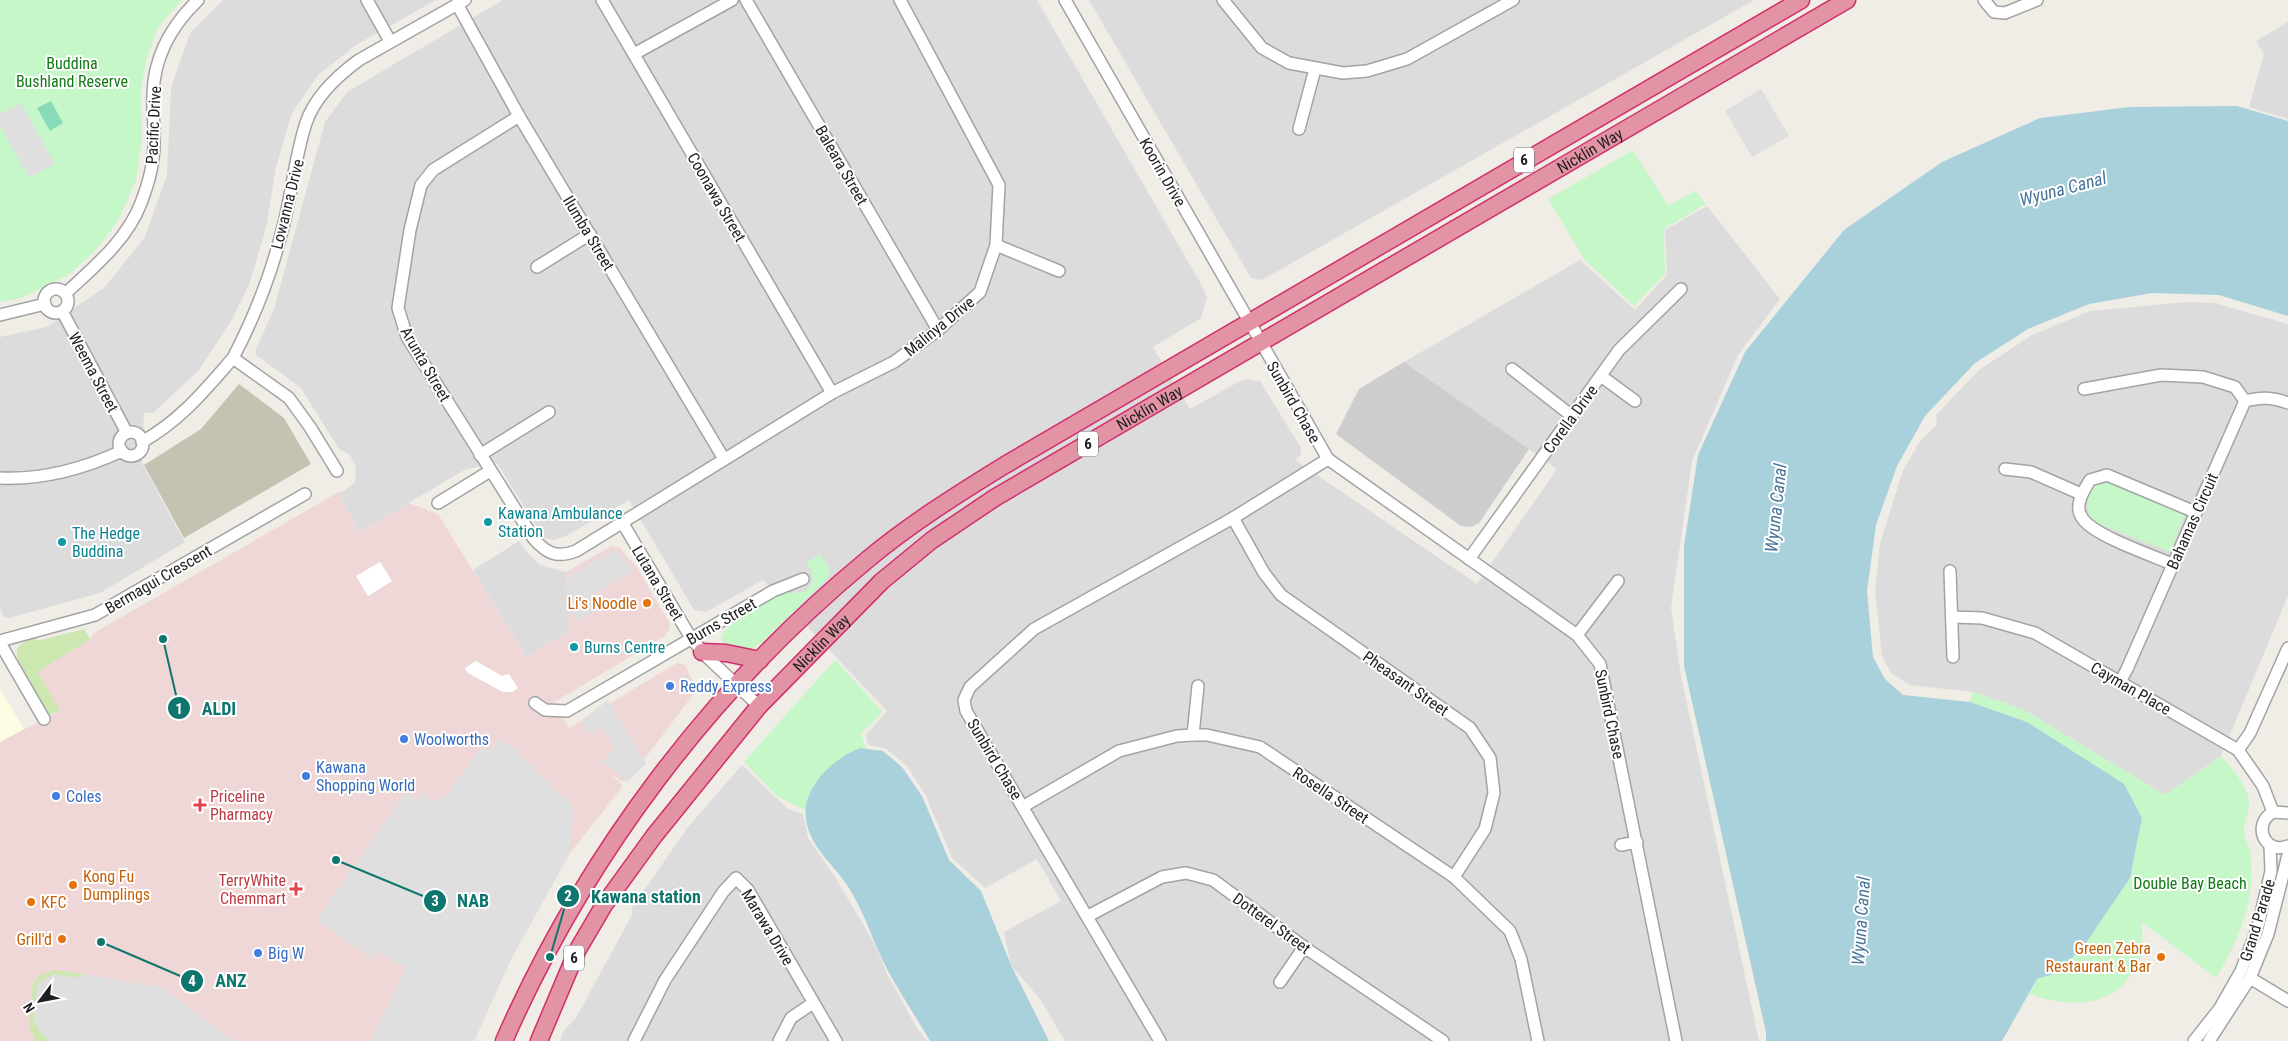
<svg xmlns="http://www.w3.org/2000/svg" width="2288" height="1041" viewBox="0 0 2288 1041" font-family="'Roboto Condensed',sans-serif">
<rect width="100%" height="100%" fill="#f0ece6"/>
<g fill="#dddcdd">
<polygon points="223,0 436,0 356,45 318,75 292,113 276,167 266,228 249,285 231,321 199,370 153,413 144,413 142,463 185,542 100,593 9,618 4,617 0,609 0,337 47,327 105,287 145,237 167,175 171,88 190,33"/>
<polygon points="503,0 1037,0 1201,284 1207,298 1201,318 1153,347 1190,409 1240,381 1247,379 1260,381 1301,448 1301,454 1295,460 1477,584 1557,469 1404,362 1580,260 1635,310 1667,275 1665,230 1707,206 1780,299 1738,355 1692,461 1671,608 1681,676 1759,1041 1065,1041 1040,999 1011,965 1004,932 1061,901 1037,859 985,888 952,858 926,796 907,766 885,748 868,745 866,735 887,711 763,580 706,612 694,610 629,500 566,536 554,540 543,537 497,463 464,470 360,532 337,493 344,491 355,482 356,467 350,455 339,449 301,388 255,354 256,349 274,309 325,122 347,92"/>
<polygon points="1089,0 1754,0 1262,280 1251,278"/>
<polygon points="2288,22 2288,119 2249,107 2264,54 2256,41"/>
<polygon points="2187,302 2215,303 2288,324 2288,596 2221,756 2165,795 2024,710 1973,692 1910,685 1891,673 1882,656 1875,591 1880,544 1903,470 1920,441 1937,425 1936,415 1979,370 2032,335 2090,311"/>
<polygon points="519,541 528,554 540,565 566,572 569,631 526,657 473,570"/>
<polygon points="742,765 788,809 803,814 808,838 835,877 873,941 889,978 917,1028 927,1041 560,1041 564,1030 576,1018 633,913 631,909 688,827"/>
</g>
<polygon fill="#efd7d7" points="337,493 360,532 409,503 438,514 526,657 569,631 566,572 608,548 612,546 619,547 638,569 667,619 670,624 669,630 665,636 553,703 569,728 677,663 685,665 693,682 692,696 628,781 621,781 608,771 623,786 570,853 511,959 474,1041 0,1041 0,742 60,711 38,672 90,639 94,633"/>
<polygon fill="#fdfce2" points="0,689 24,729 0,742"/>
<polygon fill="#cdcdcd" points="1404,362 1529,449 1479,523 1471,527 1461,526 1336,434 1359,389"/>
<polygon fill="#c4c3b2" points="239,384 284,418 311,464 184,538 144,465 201,429"/>
<g fill="#cce7af">
<path d="M 84,629 L 90,639 L 38,672 L 60,711 L 50,715 C 41,707 13,661 17,650 C 19,643 29,640 35,636 L 37,641 Z"/>
<path d="M 54,970 L 85,974 C 68,983 57,967 38,983 C 34,1011 27,1020 50,1041 L 36,1041 L 29,1026 L 33,984 L 37,977 Z"/>
</g>
<g fill="#c6f7c8">
<polygon points="0,0 182,0 158,27 146,61 141,90 142,138 136,180 118,221 95,251 67,276 21,298 0,302"/>
<polygon points="1633,150 1668,206 1695,191 1706,204 1664,229 1665,274 1634,306 1584,259 1548,199"/>
<path d="M 2105,479 L 2185,515 L 2170,552 L 2089,520 C 2085,500 2086,489 2105,479 Z"/>
<path d="M 820,554 L 830,569 L 828,578 L 764,641 L 750,650 L 728,649 L 723,643 L 721,637 C 727,624 762,597 776,594 C 786,592 797,594 807,591 L 813,581 L 812,573 L 806,563 Z"/>
<polygon points="835,660 883,712 861,733 866,749 860,748 809,798 807,811 777,796 744,762"/>
<path d="M 1973,692 L 2024,710 L 2165,795 L 2221,756 C 2231,768 2250,787 2249,805 C 2248,814 2244,823 2244,832 C 2245,840 2251,848 2251,858 C 2255,901 2238,942 2216,978 L 2142,922 C 2142,935 2144,947 2140,960 C 2138,966 2133,971 2130,976 C 2106,1010 2063,1006 2029,994 L 2037,979 L 2057,973 L 2086,943 L 2130,878 L 2142,818 L 2027,722 L 1970,702 Z"/>
</g>
<polygon fill="#89dab8" points="51,101 63,123 50,131 37,108"/>
<g fill="#dfdfdf">
<polygon points="1761,89 1789,136 1752,157 1725,111"/>
<polygon points="21,103 55,164 29,178 0,126 0,114"/>
<polygon points="616,549 621,558 625,557 633,571 596,593 603,605 577,621 569,609 567,578"/>
<polygon points="608,700 646,764 628,781 602,761 615,749 602,727 587,735 582,720"/>
<polygon points="498,739 513,748 573,806 570,853 511,959 474,1041 371,1041 406,968 379,952 373,960 317,919 406,792 417,799 421,794 435,803 440,796 444,799 482,746 490,751"/>
<polygon points="55,974 78,978 85,974 162,988 235,1041 50,1041 39,1031 33,1019 38,983"/>
</g>
<g fill="#a9d1db">
<polygon points="2237,106 2288,121 2288,316 2219,295 2152,293 2089,304 2028,329 1975,363 1925,416 1897,466 1876,525 1867,591 1873,657 1885,679 1903,695 1970,702 2027,722 2124,784 2142,818 2130,878 2086,943 2057,973 2037,979 2002,1041 1766,1041 1766,1032 1684,666 1684,546 1698,455 1745,352 1844,230 1942,162 2040,118 2130,107"/>
<path d="M 860,748 L 883,751 L 902,767 L 922,796 L 949,860 L 981,891 L 1011,965 L 1049,1041 L 930,1041 C 916,1017 900,993 887,969 C 874,944 866,917 852,893 C 838,867 810,850 806,819 C 801,788 834,758 860,748 Z"/>
</g>
<g fill="#fff">
<polygon points="380,562 392,581 368,596 356,576"/>
<polygon points="476,661 502,676 509,674 518,688 512,692 503,692 468,673 465,668"/>
</g>
<g fill="none" stroke-linecap="round" stroke-linejoin="round">
<defs>
<g id="minor">
<polyline points="367,0 390,41"/>
<polyline points="602,0 832,393"/>
<polyline points="746,0 938,330"/>
<polyline points="1065,0 1328,459 1577,635 1600,664 1676,1041"/>
<polyline points="1223,0 1262,48 1289,63 1343,73 1367,71 1407,59 1513,0"/>
<polyline points="1984,0 1994,12 2005,13 2037,0"/>
<polyline points="457,4 519,116 724,459"/>
<polyline points="634,54 732,0"/>
<path d="M 519,116 L 433,170 L 421,185 L 410,230 L 398,308 L 407,337 L 534,539 C 547,554 557,558 576,551 L 832,393 L 894,362 L 938,330 L 980,292 L 996,245 L 999,185 L 900,0"/>
<polyline points="1299,129 1315,69"/>
<polyline points="996,245 1059,271"/>
<polyline points="537,267 590,234"/>
<circle cx="56" cy="301" r="12"/>
<path d="M 66,293 C 94,267 127,240 141,203 C 148,185 154,163 154,144 C 155,127 152,110 153,94 C 154,56 171,26 198,0"/>
<polyline points="62,311 127,433"/>
<polyline points="0,315 45,304"/>
<polyline points="233,358 289,398 310,427 337,471"/>
<polyline points="1512,369 1572,416"/>
<polyline points="1601,376 1635,401"/>
<polyline points="2084,389 2161,375 2203,377 2235,387 2245,401"/>
<path d="M 2245,401 C 2261,397 2272,397 2288,403"/>
<circle cx="131" cy="444" r="12"/>
<path d="M 142,442 C 182,419 204,391 233,358 C 255,316 272,272 283,227 C 292,193 295,156 306,123 C 315,96 337,76 359,60 L 465,0"/>
<polyline points="480,455 549,412"/>
<polyline points="2005,469 2031,472 2081,494"/>
<path d="M 0,478 C 43,480 83,469 122,451"/>
<polyline points="438,503 490,471"/>
<polyline points="1233,518 1264,573 1281,595 1470,728 1490,758 1494,793 1485,829 1454,877"/>
<polyline points="622,522 691,638 707,657 759,706"/>
<polyline points="1469,559 1619,350 1681,289"/>
<path d="M 2172,564 C 2151,555 2095,536 2083,519 C 2073,507 2083,492 2090,480 L 2107,475 L 2195,512"/>
<polyline points="1950,571 1953,657"/>
<polyline points="1952,617 1982,618 2035,633 2238,750 2263,786 2273,812"/>
<polyline points="1577,635 1618,581"/>
<polyline points="0,641 95,615 305,494"/>
<polyline points="0,643 44,719"/>
<polyline points="2120,682 2127,669 2245,401"/>
<polyline points="535,703 545,710 567,711 773,591 803,579"/>
<polyline points="1193,735 1198,686"/>
<polyline points="2238,750 2250,733 2288,648"/>
<polyline points="1024,806 1119,751 1177,736 1193,735 1207,735 1260,747 1454,877 1510,931 1521,959 1538,1041"/>
<path d="M 2288,813 L 2273,812 C 2252,824 2264,855 2288,846"/>
<polyline points="1621,845 1637,842"/>
<polyline points="1088,916 1162,877 1186,873 1213,880 1304,947 1443,1041"/>
<polyline points="2250,978 2288,1001"/>
<polyline points="1280,982 1304,947"/>
<polyline points="634,1041 665,980 723,892 736,878 748,890 836,1041"/>
<polyline points="779,1041 791,1018 813,1003"/>
<polyline points="1160,1041 966,711 964,700 970,687 1034,629 1233,518 1328,459"/>
<polyline points="2194,1041 2220,1008 2241,971 2257,930 2271,871 2270,845"/>
<polyline points="2209,1041 2250,978 2268,934 2288,855"/>
</g>
<g id="highway">
<polyline points="702,652 726,653 760,660"/>
<path d="M 504,1041 C 585,856 711,689 867,560 C 910,524 958,494 1005,465 L 1801,0"/>
<path id="s1" d="M 539,1041 L 577,951 L 604,905 L 654,836 L 759,706 L 882,581 L 932,540 L 996,497 L 1847,0"/>
</g>
</defs>
<use href="#minor" stroke="#a3a3a3" stroke-width="14"/>
<use href="#highway" stroke="#d22f6d" stroke-width="19"/>
<use href="#minor" stroke="#fff" stroke-width="11"/>
<use href="#highway" stroke="#e293a4" stroke-width="16"/>
</g>
<g fill="#0f9aa8" stroke="#fff" stroke-width="2">
<circle cx="488" cy="522" r="5"/>
<circle cx="62" cy="542" r="5"/>
<circle cx="574" cy="647" r="5"/>
</g>
<g fill="#e8710a" stroke="#fff" stroke-width="2">
<circle cx="647" cy="603" r="5"/>
<circle cx="73" cy="885" r="5"/>
<circle cx="31" cy="902" r="5"/>
<circle cx="62" cy="939" r="5"/>
<circle cx="2161" cy="957" r="5"/>
</g>
<g fill="#3f7fe0" stroke="#fff" stroke-width="2">
<circle cx="670" cy="686" r="5"/>
<circle cx="404" cy="739" r="5"/>
<circle cx="306" cy="776" r="5"/>
<circle cx="56" cy="796" r="5"/>
<circle cx="258" cy="953" r="5"/>
</g>
<g fill="#e0444e" stroke="#fff" stroke-width="2">
<path d="M197.5 797.5h5v5h5v5h-5v5h-5v-5h-5v-5h5z"/>
<path d="M293.5 881.5h5v5h5v5h-5v5h-5v-5h-5v-5h5z"/>
</g>
<g text-anchor="middle" stroke-width="4" stroke-linejoin="round" paint-order="stroke">
<g fill="#fff" stroke="#626262" stroke-width="1">
<rect x="1514" y="147.5" width="20" height="25" rx="4"/>
<rect x="1078" y="431.5" width="20" height="25" rx="4"/>
<rect x="564" y="945.5" width="20" height="25" rx="4"/>
</g>
<g font-size="15" font-weight="bold" fill="#1f1f1f">
<text x="1524" y="165">6</text>
<text x="1088" y="449">6</text>
<text x="574" y="963">6</text>
</g>
<g font-size="16" fill="#127917" stroke="#fff">
<text x="72" y="69">Buddina<tspan x="72" dy="18">Bushland Reserve</tspan></text>
<text x="2190" y="889">Double Bay Beach</text>
</g>
<g font-size="16" fill="#1f1f1f" stroke="#fff">
<text transform="translate(153 125) rotate(-87)" y="6">Pacific Drive</text>
<text dy="6" stroke="none"><textPath href="#s1" startOffset="1408">Nicklin Way</textPath></text>
<text transform="translate(842 165) rotate(60)" y="6">Baleara Street</text>
<text transform="translate(1163 172) rotate(60)" y="6">Koorin Drive</text>
<text transform="translate(717 197) rotate(60)" y="6">Coonawa Street</text>
<text transform="translate(287 204) rotate(-76)" y="6">Lowanna Drive</text>
<text transform="translate(589 233) rotate(59)" y="6">Ilumba Street</text>
<text transform="translate(939 326) rotate(-39)" y="6">Malinya Drive</text>
<text transform="translate(426 364) rotate(60)" y="6">Arunta Street</text>
<text transform="translate(94 372) rotate(62)" y="6">Weema Street</text>
<text transform="translate(1294 402) rotate(60)" y="6">Sunbird Chase</text>
<text dy="6" stroke="none"><textPath href="#s1" startOffset="898">Nicklin Way</textPath></text>
<text transform="translate(1570 419) rotate(-54)" y="6">Corella Drive</text>
<text transform="translate(2192 521) rotate(-66)" y="6">Bahamas Circuit</text>
<text transform="translate(158 579) rotate(-30)" y="6">Bermagui Crescent</text>
<text transform="translate(658 583) rotate(59)" y="6">Lutana Street</text>
<text transform="translate(721 621) rotate(-30)" y="6">Burns Street</text>
<text dy="6" stroke="none"><textPath href="#s1" startOffset="492">Nicklin Way</textPath></text>
<text transform="translate(1406 683) rotate(35)" y="6">Pheasant Street</text>
<text transform="translate(2131 688) rotate(30)" y="6">Cayman Place</text>
<text transform="translate(1610 714) rotate(78)" y="6">Sunbird Chase</text>
<text transform="translate(995 759) rotate(59)" y="6">Sunbird Chase</text>
<text transform="translate(1331 795) rotate(34)" y="6">Rosella Street</text>
<text transform="translate(2257 920) rotate(-73)" y="6">Grand Parade</text>
<text transform="translate(1272 923) rotate(36)" y="6">Dotterel Street</text>
<text transform="translate(768 927) rotate(59)" y="6">Marawa Drive</text>
</g>
<g font-size="16" fill="#0d838f" stroke="#fff" text-anchor="start">
<text x="498" y="519">Kawana Ambulance<tspan x="498" dy="18">Station</tspan></text>
<text x="72" y="539">The Hedge<tspan x="72" dy="18">Buddina</tspan></text>
<text x="584" y="653">Burns Centre</text>
</g>
<g font-size="16" fill="#c56008" stroke="#fff" text-anchor="end">
<text x="637" y="609">Li's Noodle</text>
<text x="83" y="882" text-anchor="start">Kong Fu<tspan x="83" dy="18">Dumplings</tspan></text>
<text x="41" y="908" text-anchor="start">KFC</text>
<text x="52" y="945">Grill'd</text>
<text x="2151" y="954">Green Zebra<tspan x="2151" dy="18">Restaurant &amp; Bar</tspan></text>
</g>
<g font-size="16" fill="#366cbe" stroke="#fff" text-anchor="start">
<text x="680" y="692">Reddy Express</text>
<text x="414" y="745">Woolworths</text>
<text x="316" y="773">Kawana<tspan x="316" dy="18">Shopping World</tspan></text>
<text x="66" y="802">Coles</text>
<text x="268" y="959">Big W</text>
</g>
<g font-size="16" fill="#be3a42" stroke="#fff" text-anchor="start">
<text x="210" y="802">Priceline<tspan x="210" dy="18">Pharmacy</tspan></text>
<text x="286" y="886" text-anchor="end">TerryWhite<tspan x="286" dy="18">Chemmart</tspan></text>
</g>
<g font-size="18" font-style="italic" fill="#4a769b" stroke="#fff">
<text transform="translate(2063 189) rotate(-15)" y="6">Wyuna Canal</text>
<text transform="translate(1776 508) rotate(-84)" y="6">Wyuna Canal</text>
<text transform="translate(1861 921) rotate(-86)" y="6">Wyuna Canal</text>
</g>
</g>
<path fill="none" stroke="#0f766e" stroke-width="2" d="M163 639L179 708M550 957L568 896M336 860L435 901M101 942L192 981"/>
<g fill="#0f766e" stroke="#fff" stroke-width="2">
<circle cx="163" cy="639" r="5"/>
<circle cx="550" cy="957" r="5"/>
<circle cx="336" cy="860" r="5"/>
<circle cx="101" cy="942" r="5"/>
<circle cx="179" cy="708" r="12"/>
<circle cx="568" cy="896" r="12"/>
<circle cx="435" cy="901" r="12"/>
<circle cx="192" cy="981" r="12"/>
</g>
<g font-size="15" text-anchor="middle" font-weight="bold" fill="#fff">
<text x="179" y="714">1</text>
<text x="568" y="901">2</text>
<text x="435" y="906">3</text>
<text x="192" y="986">4</text>
</g>
<g font-size="18" text-anchor="middle" font-weight="bold" fill="#0f766e" stroke="#fff" stroke-width="4" stroke-linejoin="round" paint-order="stroke">
<text x="219" y="715">ALDI</text>
<text x="646" y="903">Kawana station</text>
<text x="473" y="907">NAB</text>
<text x="231" y="987">ANZ</text>
</g>
<g transform="translate(40 1001) rotate(238)" stroke="#ffffff" stroke-width="4" paint-order="stroke">
<path d="M0-4L9 19L0 12L-9 19Z" fill="#1f1f1f"/>
<text y="-8" font-size="14" font-weight="bold" text-anchor="middle" fill="#1f1f1f">N</text>
</g>
</svg>
